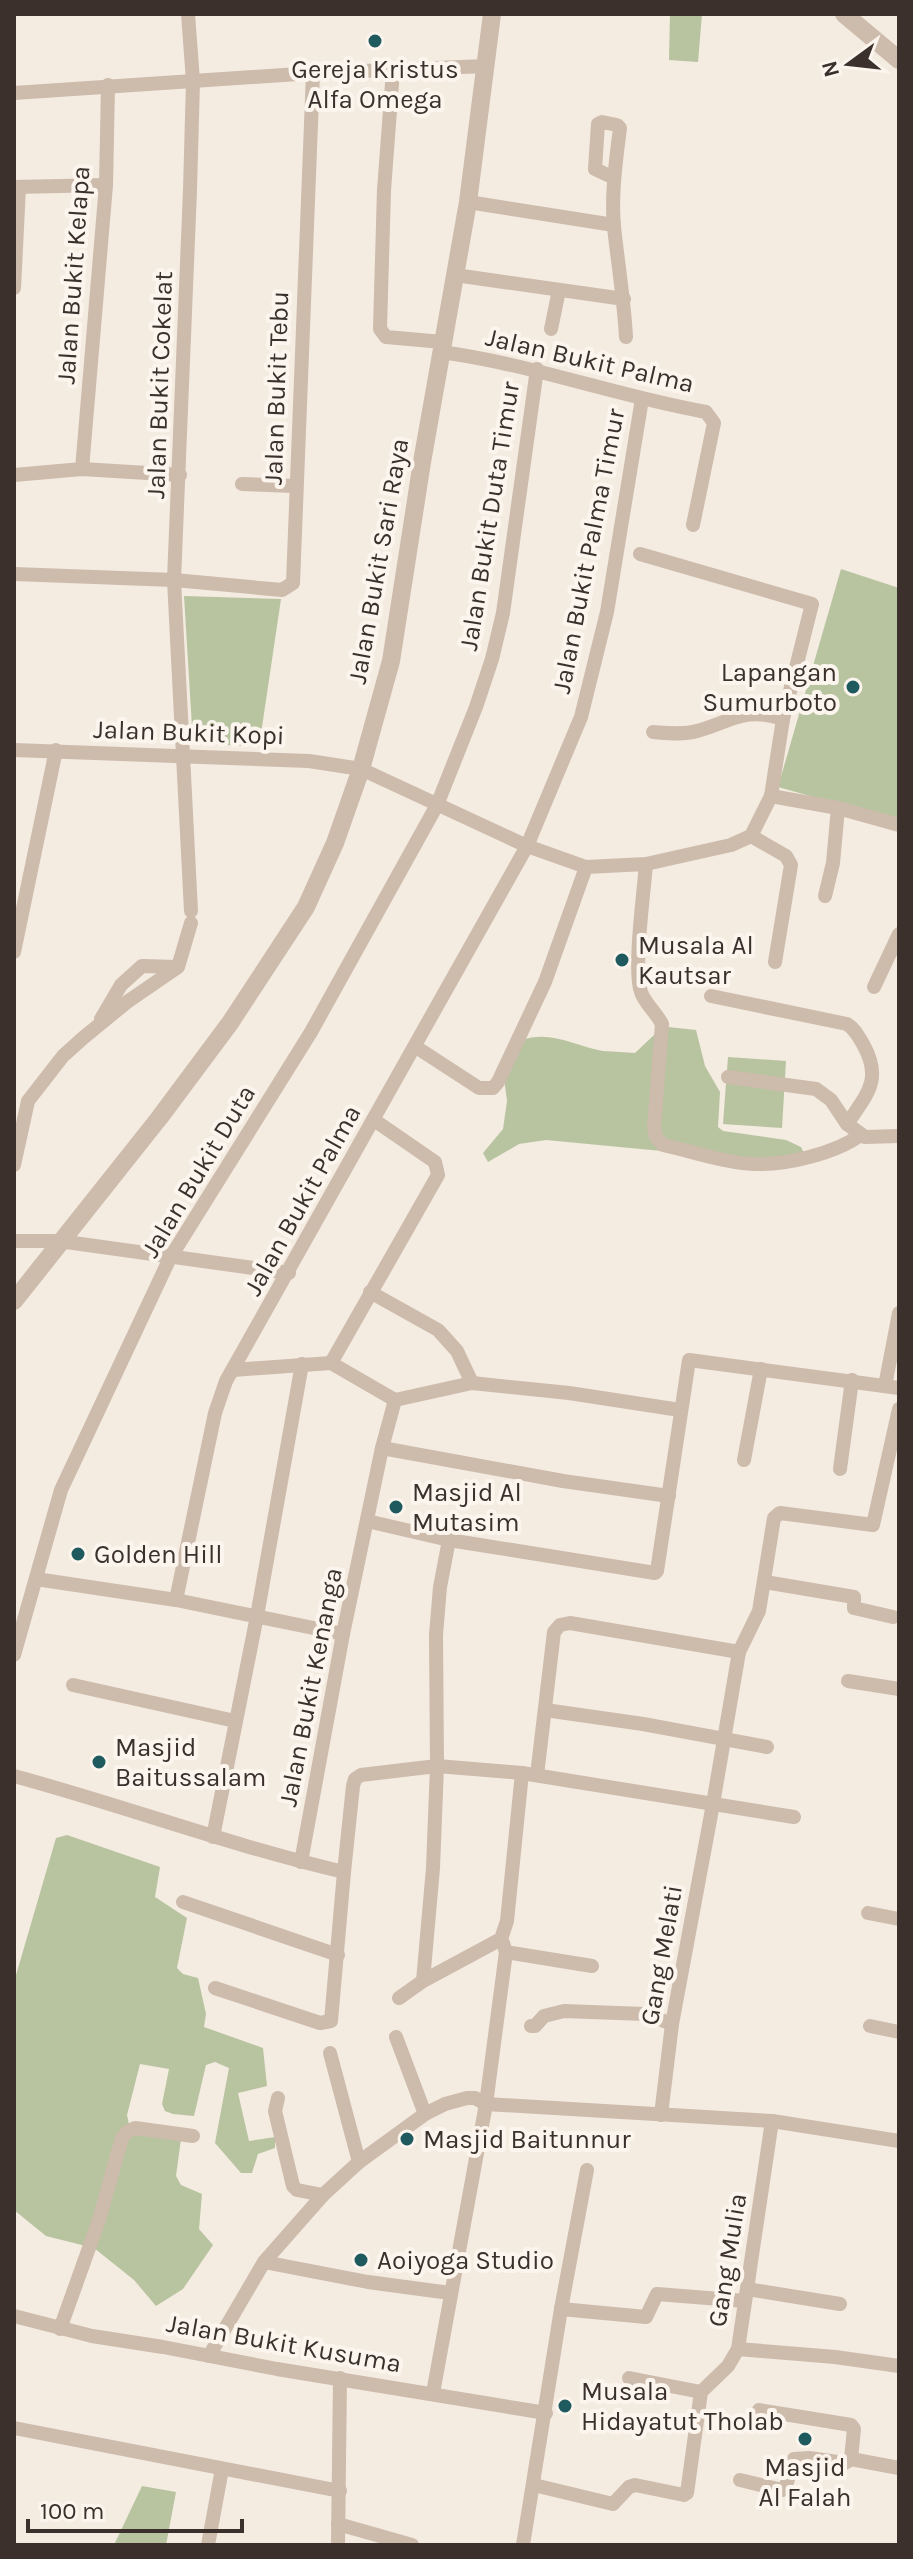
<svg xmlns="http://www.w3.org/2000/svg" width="913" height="2559" viewBox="0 0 913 2559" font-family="Karla,sans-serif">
<rect width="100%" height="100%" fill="#f4ebe1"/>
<g fill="#b8c4a0">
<polygon points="670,14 702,14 698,62 669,60"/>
<polygon points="841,569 899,588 899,821 778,787"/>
<polygon points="184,596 281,599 259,747 193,743"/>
<path d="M 668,1027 L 696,1030 L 705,1066 L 720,1092 L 718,1127 L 723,1131 L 786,1140 L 801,1147 L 807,1159 L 725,1157 L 546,1140 L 519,1144 L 488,1162 L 483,1153 L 503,1129 L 507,1101 L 504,1078 L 522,1040 C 551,1030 575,1046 603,1051 C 614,1052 625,1052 635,1053 L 654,1035 Z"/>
<polygon points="728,1057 786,1061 782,1128 723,1124"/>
<polygon points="67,1835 160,1867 155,1897 187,1918 177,1968 183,1974 198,1978 206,2014 204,2027 263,2048 267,2086 238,2093 249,2141 275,2137 275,2148 258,2154 252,2173 241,2173 215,2143 229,2068 215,2062 206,2065 194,2116 173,2114 165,2111 162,2104 169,2069 140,2064 127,2115 131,2133 181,2139 176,2176 181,2185 202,2194 199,2229 213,2245 183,2289 156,2306 134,2280 94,2248 46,2236 14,2210 14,1982 56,1838"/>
<polygon points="142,2486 176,2492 166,2545 114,2545"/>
</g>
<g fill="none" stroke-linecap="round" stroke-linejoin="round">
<g stroke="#cdbbac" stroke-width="14">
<polyline points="188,14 193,81 190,190 174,580 191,911"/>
<polyline points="393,70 384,190 380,329 386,337 443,342"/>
<polyline points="14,93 313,73 486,66"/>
<path d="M 614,178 L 595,169 L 598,124 L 602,122 L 617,125 L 620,128 C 616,160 611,194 614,227 C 618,264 624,300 626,337"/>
<polyline points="14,187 106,185"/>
<polyline points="468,202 614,225"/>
<polyline points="455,275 624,299"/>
<polyline points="14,288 19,187"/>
<polyline points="551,329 559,290"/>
<path d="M 441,352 C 531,364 616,396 706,412 L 714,423 L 693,525"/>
<polyline points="82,469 106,185 108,85"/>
<polyline points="14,475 82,469 180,475"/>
<polyline points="242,484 295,486"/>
<polyline points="640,554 812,604 783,719"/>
<polyline points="14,574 174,580 282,590 293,583 313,73"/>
<path d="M 653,732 C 667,733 683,735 697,731 C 730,722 745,706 783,719 L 771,796"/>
<polyline points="14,750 309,761 361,769 527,846 586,867 646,864 731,845 751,836 771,796 838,808 899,825"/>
<polyline points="751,836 786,856 791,865 775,962"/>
<path d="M 646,864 C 644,891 633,971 641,992 C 645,1004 656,1012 662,1024 L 654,1127 L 656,1137 L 663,1145 C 692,1151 728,1164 757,1164 C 787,1165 835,1153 859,1136"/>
<polyline points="825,896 833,863 838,808"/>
<polyline points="14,952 56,750"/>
<polyline points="874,987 899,934"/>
<path d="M 711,996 L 847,1024 C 855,1029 858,1036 863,1044 C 883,1080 867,1094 847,1124 L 865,1137 L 899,1136"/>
<polyline points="101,1019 121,985 142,966 177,967"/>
<polyline points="416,1047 479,1088 493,1088 498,1082 545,982 586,867"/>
<polyline points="728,1077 816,1089 831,1100 847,1124"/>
<polyline points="14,1165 28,1101 63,1056 83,1038 127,1002 178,967 191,923"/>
<polyline points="14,1241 59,1241 289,1273"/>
<polyline points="370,1292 438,1330 457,1351 472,1383"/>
<polyline points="331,1363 438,1175 435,1162 374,1120"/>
<polyline points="233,1370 331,1363 395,1400"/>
<polyline points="885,1386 899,1313"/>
<polyline points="395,1400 472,1383 569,1393 680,1410"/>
<polyline points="382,1448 563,1481 669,1496"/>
<polyline points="744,1460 761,1369"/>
<polyline points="840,1469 852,1380"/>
<polyline points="367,1521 449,1540 655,1573 657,1571 689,1360 899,1388"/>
<polyline points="36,1579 176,1600 343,1634"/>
<polyline points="765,1582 854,1597 854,1608 893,1617"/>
<polyline points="176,1600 215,1413 226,1381 527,846 581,717 607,612 642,399"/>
<polyline points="14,1655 61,1490 170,1258 311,1032 437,805 476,707 492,659 503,613 537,369"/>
<polyline points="848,1681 899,1689"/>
<polyline points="73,1685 235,1721"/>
<polyline points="545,1710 643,1724 767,1747"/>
<polyline points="537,1775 554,1632 560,1625 570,1623 739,1652"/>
<path d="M 14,1776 C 125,1806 232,1846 344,1872 L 331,2021 L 320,2023 L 215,1988"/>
<polyline points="213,1837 257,1616 302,1364"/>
<polyline points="301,1862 343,1634 382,1448 395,1400"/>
<polyline points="344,1872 353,1786 355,1779 361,1775 437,1766 522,1773 794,1817"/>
<polyline points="183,1902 338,1955"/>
<polyline points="868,1913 899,1919"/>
<polyline points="503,1943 506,1952 592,1966"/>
<polyline points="423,1981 433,1868 437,1766 436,1635 440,1587 449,1540"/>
<polyline points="399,1998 423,1981 501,1939 507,1921 522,1773"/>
<polyline points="531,2026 535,2026 544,2016 564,2011 645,2014 672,2024"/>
<polyline points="870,2026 899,2032"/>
<polyline points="396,2037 425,2114"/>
<polyline points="330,2053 359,2162"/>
<polyline points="278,2098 275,2111 293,2186 297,2190 323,2195"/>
<polyline points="661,2115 672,2024 713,1804 739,1652 759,1611 774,1518 780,1513 873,1525 899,1409"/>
<polyline points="264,2262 368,2282 450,2293"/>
<polyline points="747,2289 840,2304"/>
<polyline points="561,2309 646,2317 657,2294 745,2301"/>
<polyline points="14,2316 92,2336 163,2347 277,2369 546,2413"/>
<polyline points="60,2329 99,2220 122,2138 127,2132 135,2128 193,2136"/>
<polyline points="738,2349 835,2357 899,2366"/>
<polyline points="209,2356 264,2262 323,2195 359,2162 425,2114 445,2104 467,2098 475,2098 486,2104 772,2121 899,2141"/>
<polyline points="629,2378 701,2392"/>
<polyline points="433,2393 486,2104 506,1952"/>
<polyline points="759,2410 851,2425 854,2429 851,2459 899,2468"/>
<polyline points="14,2428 340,2491"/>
<polyline points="740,2480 782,2490 785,2489 794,2459 809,2458 845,2463 851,2459"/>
<polyline points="534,2485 613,2504 629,2487 635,2485 684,2495 687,2493 701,2392 728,2366 738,2349 772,2121"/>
<polyline points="338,2524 412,2545"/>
<polyline points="208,2545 222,2469"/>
<polyline points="338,2545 340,2378"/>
<polyline points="523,2545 561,2309 587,2170"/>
</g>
<g stroke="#cdbbac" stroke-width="18">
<polyline points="844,14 899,60"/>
<polyline points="14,1301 160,1117 230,1023 306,907 335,843 361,769 391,661 422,462 468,202 492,14"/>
</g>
</g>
<g fill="#1f5a5e" stroke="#fbf5ee" stroke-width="3">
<circle cx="375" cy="41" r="8"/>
<circle cx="853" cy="687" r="8"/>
<circle cx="622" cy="960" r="8"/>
<circle cx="396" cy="1507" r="8"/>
<circle cx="78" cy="1554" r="8"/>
<circle cx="99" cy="1762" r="8"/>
<circle cx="407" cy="2139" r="8"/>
<circle cx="361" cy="2260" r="8"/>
<circle cx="565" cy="2406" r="8"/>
<circle cx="805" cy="2439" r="8"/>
</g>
<g text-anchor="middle" stroke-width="8" stroke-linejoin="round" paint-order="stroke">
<g font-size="26" fill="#3b302b" stroke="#fbf5ee" text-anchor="start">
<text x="375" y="78" text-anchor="middle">Gereja Kristus<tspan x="375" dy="30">Alfa Omega</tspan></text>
<text x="837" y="681" text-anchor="end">Lapangan<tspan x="837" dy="30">Sumurboto</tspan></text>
<text x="638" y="954">Musala Al<tspan x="638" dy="30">Kautsar</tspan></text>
<text x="412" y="1501">Masjid Al<tspan x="412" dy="30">Mutasim</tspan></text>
<text x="94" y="1563">Golden Hill</text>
<text x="115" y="1756">Masjid<tspan x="115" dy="30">Baitussalam</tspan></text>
<text x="423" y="2148">Masjid Baitunnur</text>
<text x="377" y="2269">Aoiyoga Studio</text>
<text x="581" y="2400">Musala<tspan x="581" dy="30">Hidayatut Tholab</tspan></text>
<text x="805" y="2476" text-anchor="middle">Masjid<tspan x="805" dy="30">Al Falah</tspan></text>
</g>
<g font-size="26" fill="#3b302b" stroke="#fbf5ee">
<text transform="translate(73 275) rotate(-86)" y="9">Jalan Bukit Kelapa</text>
<text transform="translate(590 360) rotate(13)" y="9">Jalan Bukit Palma</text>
<text transform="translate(159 385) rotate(-88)" y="9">Jalan Bukit Cokelat</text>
<text transform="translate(276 388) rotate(-88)" y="9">Jalan Bukit Tebu</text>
<text transform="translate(489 516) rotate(-81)" y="9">Jalan Bukit Duta Timur</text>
<text transform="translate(588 551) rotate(-79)" y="9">Jalan Bukit Palma Timur</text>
<text transform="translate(378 561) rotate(-80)" y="9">Jalan Bukit Sari Raya</text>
<text transform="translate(189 732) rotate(2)" y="9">Jalan Bukit Kopi</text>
<text transform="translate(198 1171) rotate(-59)" y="9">Jalan Bukit Duta</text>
<text transform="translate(302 1200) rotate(-61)" y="9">Jalan Bukit Palma</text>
<text transform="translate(310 1687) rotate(-79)" y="9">Jalan Bukit Kenanga</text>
<text transform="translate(661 1955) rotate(-80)" y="9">Gang Melati</text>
<text transform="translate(727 2260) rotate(-81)" y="9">Gang Mulia</text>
<text transform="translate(284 2343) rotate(10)" y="9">Jalan Bukit Kusuma</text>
</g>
</g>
<rect width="913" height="2559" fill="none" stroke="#3b302b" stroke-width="32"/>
<g transform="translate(849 64) rotate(255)" stroke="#fbf5ee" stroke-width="6" paint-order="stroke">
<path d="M0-6L14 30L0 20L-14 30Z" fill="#3b302b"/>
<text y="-12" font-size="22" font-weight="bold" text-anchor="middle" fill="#3b302b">N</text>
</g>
<path d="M28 2519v12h214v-12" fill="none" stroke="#3b302b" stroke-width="4"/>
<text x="40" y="2519" font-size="24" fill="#3b302b" stroke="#fbf5ee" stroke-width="6" paint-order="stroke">100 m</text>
</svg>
